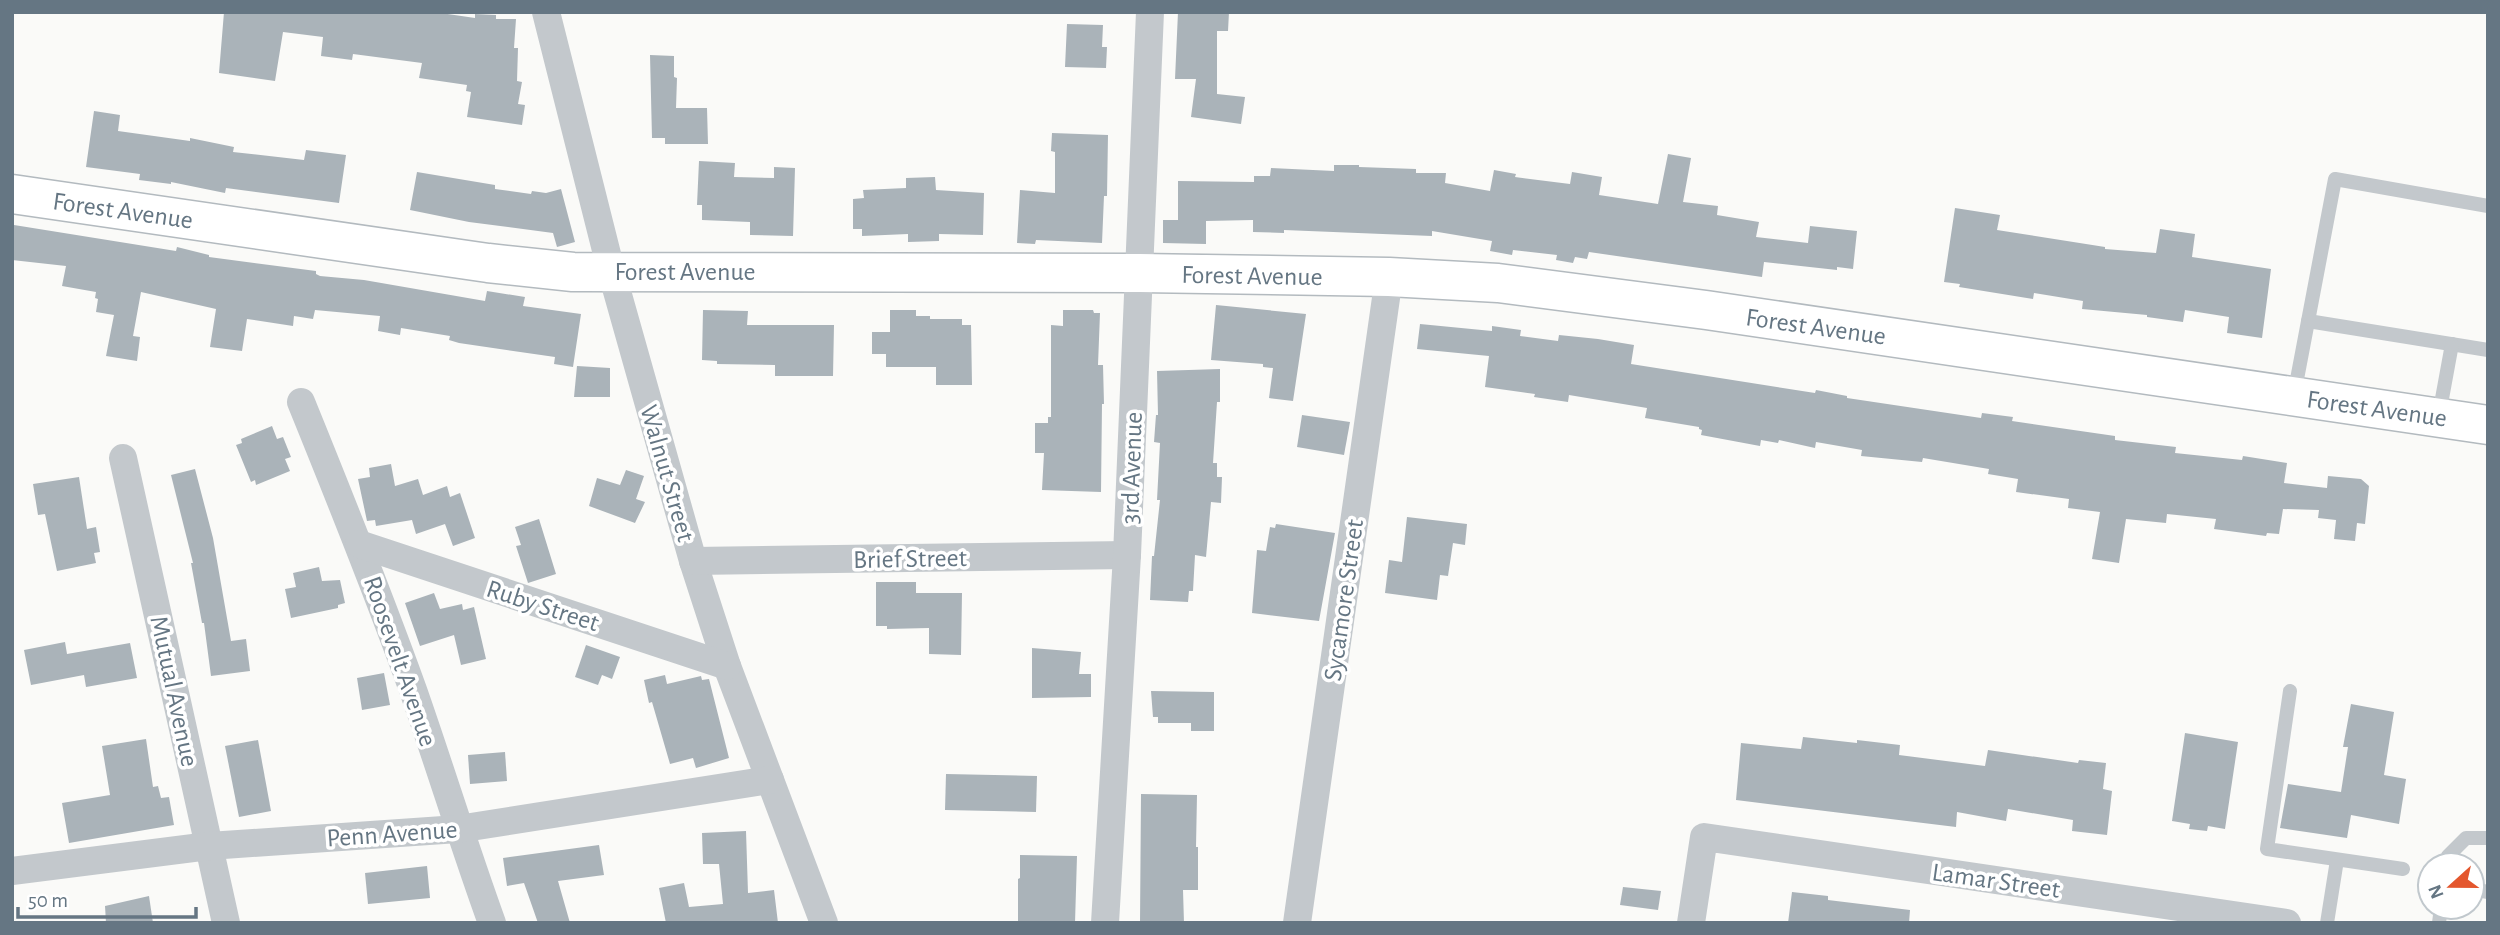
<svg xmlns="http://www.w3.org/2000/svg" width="2500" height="935" viewBox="0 0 2500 935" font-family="'Alegreya Sans',sans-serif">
<rect width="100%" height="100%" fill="#fafaf8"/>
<g fill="#aab3b9">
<polygon points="224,12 434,12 475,18 475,14 496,15 496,19 516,19 514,48 518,48 517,81 522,82 518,104 525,105 522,125 467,117 471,92 466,91 467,85 419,78 422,63 353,54 352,60 321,56 323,37 283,32 275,81 219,73"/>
<polygon points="1178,12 1229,12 1228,31 1217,31 1217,94 1245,97 1241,124 1191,117 1196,79 1175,79"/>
<polygon points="1067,24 1103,25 1102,47 1107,47 1106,68 1065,67"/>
<polygon points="650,55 674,56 674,77 677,78 676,108 707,108 708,144 665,144 665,138 652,138"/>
<polygon points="94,111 120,115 118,131 190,141 190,138 234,147 233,152 304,160 306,150 346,155 339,203 226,188 225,193 171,182 171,184 139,180 140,174 86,167"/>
<polygon points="1052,133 1108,135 1107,196 1104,196 1102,243 1036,240 1035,244 1017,243 1020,190 1055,193 1055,152 1051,151"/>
<polygon points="1668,154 1691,158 1683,202 1718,206 1717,215 1759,222 1756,237 1808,243 1810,226 1857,231 1853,269 1837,267 1837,270 1764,262 1762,277 1589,252 1587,259 1575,257 1573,263 1556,260 1557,255 1513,250 1512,255 1490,251 1492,241 1432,231 1432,236 1284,230 1284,233 1253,232 1253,220 1206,221 1206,244 1163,243 1163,220 1178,220 1178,181 1254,182 1254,176 1270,176 1271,168 1334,171 1334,165 1359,165 1359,167 1416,169 1416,173 1446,173 1445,183 1490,191 1494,170 1516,174 1515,177 1570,184 1572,172 1602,177 1599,195 1658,204"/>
<polygon points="699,161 735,163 734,177 774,178 774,167 795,168 793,236 750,235 750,222 702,220 702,205 697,205"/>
<polygon points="417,172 495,185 495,189 531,194 532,191 546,193 561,189 575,242 557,247 553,233 469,222 410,210"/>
<polygon points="935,177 936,190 984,193 983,235 939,234 939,241 908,242 908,234 862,236 862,229 853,229 853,199 864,198 863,190 906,188 906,178"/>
<polygon points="1955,208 2000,215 1997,230 2105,247 2105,249 2156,253 2160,229 2195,234 2192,257 2271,269 2262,338 2227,333 2229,317 2185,310 2183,322 2147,317 2147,315 2082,309 2083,301 2034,293 2033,299 1959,287 1960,284 1944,282"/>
<polygon points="14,225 176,251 177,247 209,255 209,257 316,271 316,274 320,276 364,280 485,301 487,291 525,297 523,306 581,314 573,367 554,364 555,357 459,343 449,340 450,336 401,328 400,335 378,331 380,316 315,310 313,319 294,316 293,326 247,319 242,351 210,347 216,309 141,292 133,336 140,337 137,361 106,356 114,315 96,312 98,299 95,298 96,292 62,286 66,266 12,260"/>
<polygon points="1216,305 1306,314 1293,401 1269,398 1273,368 1263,367 1263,364 1211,360"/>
<polygon points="703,310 748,311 747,325 834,325 833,376 775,376 775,365 717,364 717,361 702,360"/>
<polygon points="890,310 916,310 916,316 930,316 930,319 962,319 962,325 971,325 972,385 936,385 936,367 886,367 886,354 872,354 872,332 890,332"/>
<polygon points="1063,310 1093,310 1094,313 1100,313 1098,365 1103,365 1104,404 1102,404 1101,492 1042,490 1044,453 1035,453 1035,423 1048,423 1048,417 1051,417 1051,325 1063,326"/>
<polygon points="1420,324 1492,331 1492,326 1521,330 1520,336 1558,341 1559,335 1598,339 1634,345 1631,364 1815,393 1816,390 1847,396 1847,398 1981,418 1982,413 2013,417 2012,421 2115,436 2115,440 2176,447 2175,453 2242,460 2243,456 2287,463 2284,483 2327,488 2328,476 2361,479 2369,486 2365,524 2357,523 2355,541 2334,539 2336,520 2318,518 2319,510 2283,509 2279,534 2267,533 2266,536 2214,529 2216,519 2167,514 2166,523 2126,519 2119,563 2092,559 2100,512 2068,508 2069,499 2016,492 2018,479 1988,474 1989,469 1923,458 1922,462 1861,456 1862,450 1816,442 1815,448 1779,440 1778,443 1761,440 1760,446 1701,435 1702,430 1699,429 1699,427 1645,418 1647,408 1569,395 1568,402 1534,397 1535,394 1485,387 1489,356 1417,349"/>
<polygon points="577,366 610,368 610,397 574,397"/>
<polygon points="1220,369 1220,402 1217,402 1213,463 1217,463 1217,477 1222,477 1221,503 1211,502 1206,557 1195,555 1193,591 1189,591 1188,602 1150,600 1152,556 1154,556 1160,500 1157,500 1160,443 1154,442 1156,415 1158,415 1157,371"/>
<polygon points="1302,415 1350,422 1344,455 1297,447"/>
<polygon points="272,426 277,439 283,437 291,457 285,459 290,471 256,485 255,480 251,482 236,445 242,443 241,439"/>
<polygon points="391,464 395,486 418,479 423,495 447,486 450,497 460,493 475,538 453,546 445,524 416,534 412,520 376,526 375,520 367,521 358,479 370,477 369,468"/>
<polygon points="195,469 213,538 231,641 246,639 250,671 211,676 204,623 202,623 191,563 193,563 171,475"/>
<polygon points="626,470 644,476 636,499 645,502 635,523 589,506 597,478 620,485"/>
<polygon points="79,477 87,529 96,527 100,552 94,553 96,563 57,571 45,514 38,515 33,484"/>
<polygon points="1407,517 1467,524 1465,545 1453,543 1448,576 1440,575 1437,600 1385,593 1389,560 1402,562"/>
<polygon points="539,519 556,574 528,583 516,546 521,545 515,527"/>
<polygon points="1276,524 1335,533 1319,621 1252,613 1257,550 1266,551 1270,527 1275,528"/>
<polygon points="319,567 322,581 340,580 345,603 338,605 338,608 291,618 285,589 296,587 293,573"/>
<polygon points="876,582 916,582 916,593 962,593 961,655 929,654 929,628 887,629 887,626 876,626"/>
<polygon points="434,593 440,609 462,604 463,610 474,607 486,659 461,665 454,635 420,646 405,603"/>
<polygon points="65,642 67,654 130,643 137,678 86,687 84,675 31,685 24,650"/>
<polygon points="586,645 620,657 612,679 602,675 598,685 575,677"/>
<polygon points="1032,648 1081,652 1079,674 1091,674 1091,697 1032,698"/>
<polygon points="384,673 390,705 362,710 357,678"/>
<polygon points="665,675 667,684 701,676 702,680 709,679 729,758 696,768 693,758 670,764 652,702 649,703 644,680"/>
<polygon points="1151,691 1214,692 1214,731 1191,731 1191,723 1158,723 1158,717 1153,717"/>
<polygon points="2351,704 2394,712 2384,775 2406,779 2399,824 2351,815 2347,838 2280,828 2288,784 2341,792 2348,747 2343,747"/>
<polygon points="2185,733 2238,742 2225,829 2208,826 2207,831 2189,829 2190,824 2172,821"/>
<polygon points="1803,737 1857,743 1857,740 1900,745 1899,755 1985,766 1988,750 2078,763 2079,760 2106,763 2103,789 2112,791 2107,835 2072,831 2073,820 2008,809 2006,821 1957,812 1956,827 1736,800 1741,743 1801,749"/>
<polygon points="146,739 153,787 158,786 161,798 169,797 174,825 69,843 62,803 110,795 102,746"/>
<polygon points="258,740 271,811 239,817 225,746"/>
<polygon points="505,752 507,781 470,784 468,755"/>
<polygon points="946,774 1037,776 1036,812 945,810"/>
<polygon points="1141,794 1197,795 1196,847 1198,847 1198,890 1183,890 1184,923 1140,923"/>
<polygon points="746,831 748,893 774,890 778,923 666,923 659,888 684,883 689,907 723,904 719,864 703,864 702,833"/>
<polygon points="599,845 604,875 558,881 570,923 538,923 524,883 507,886 503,858"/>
<polygon points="1020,855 1077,856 1075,923 1018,923 1018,879 1020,878"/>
<polygon points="427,866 430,898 368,904 365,873"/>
<polygon points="1623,887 1661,891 1658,910 1620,905"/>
<polygon points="1792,892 1828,896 1828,900 1910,910 1909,923 1788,923"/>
<polygon points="149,896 153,923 106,923 105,906"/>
</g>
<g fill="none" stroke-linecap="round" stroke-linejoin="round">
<defs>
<polyline id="secondary" points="12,194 488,263 573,272 1140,273 1389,277 1498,283 1706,310 2488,425"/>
</defs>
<use href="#secondary" stroke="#b3babf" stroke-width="41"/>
<g stroke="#c3c8cc" stroke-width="14">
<polyline points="2308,321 2488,350"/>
<polyline points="2294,395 2335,179 2488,206"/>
<polyline points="2439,415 2452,344"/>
<polyline points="2290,691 2267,849 2403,869"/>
<polyline points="2446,865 2448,856 2466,838 2488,838"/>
<polyline points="2472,889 2488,892"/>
<polyline points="2327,923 2337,860"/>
<polyline points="2439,923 2441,907"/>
</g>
<g stroke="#c3c8cc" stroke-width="28">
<polyline points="546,12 611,270 693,561 727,666 824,923"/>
<path d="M 301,402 C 340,498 378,593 413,690 C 440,767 464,846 492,923"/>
<polyline points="123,458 226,923"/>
<polyline points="359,544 727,666"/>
<polyline points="693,561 1127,555"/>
<polyline points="12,871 209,846 458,829 770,780"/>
<polyline points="1105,923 1127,555 1150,12"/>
<polyline points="1297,923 1389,277"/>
<polyline points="1691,923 1704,837 2287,923"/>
</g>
<use href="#secondary" stroke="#fff" stroke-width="38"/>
</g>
<g text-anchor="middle" stroke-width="7" stroke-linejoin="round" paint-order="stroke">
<g font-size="26" fill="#657683" stroke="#fff">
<text transform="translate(123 210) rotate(8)" y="9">Forest Avenue</text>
<text x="685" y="280">Forest Avenue</text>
<text transform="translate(1252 275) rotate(1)" y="9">Forest Avenue</text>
<text transform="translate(1816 326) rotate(8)" y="9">Forest Avenue</text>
<text transform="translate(2377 408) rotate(8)" y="9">Forest Avenue</text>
<text transform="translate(1131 468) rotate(-88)" y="9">3rd Avenue</text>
<text transform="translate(668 473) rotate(74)" y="9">Walnut Street</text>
<text transform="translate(910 558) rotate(-1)" y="9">Brief Street</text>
<text transform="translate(1343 600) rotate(-82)" y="9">Sycamore Street</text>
<text transform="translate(543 605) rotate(18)" y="9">Ruby Street</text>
<text transform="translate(401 661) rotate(71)" y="9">Roosevelt Avenue</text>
<text transform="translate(175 691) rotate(78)" y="9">Mutual Avenue</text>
<text transform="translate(392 833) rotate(-4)" y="9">Penn Avenue</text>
<text transform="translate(1996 880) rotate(8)" y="9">Lamar Street</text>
</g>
</g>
<rect width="2500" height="935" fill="none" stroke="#657683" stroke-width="28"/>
<g transform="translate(2451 886) rotate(249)"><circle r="33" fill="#ffffff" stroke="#c1c8cd" stroke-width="2"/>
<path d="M0-5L12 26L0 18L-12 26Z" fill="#e4572e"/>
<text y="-10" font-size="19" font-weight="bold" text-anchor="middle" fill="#657683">N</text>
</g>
<path d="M18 907v10h178v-10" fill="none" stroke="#657683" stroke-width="3.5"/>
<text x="28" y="907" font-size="21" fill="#657683" stroke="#ffffff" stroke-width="5" paint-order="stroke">50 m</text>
</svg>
